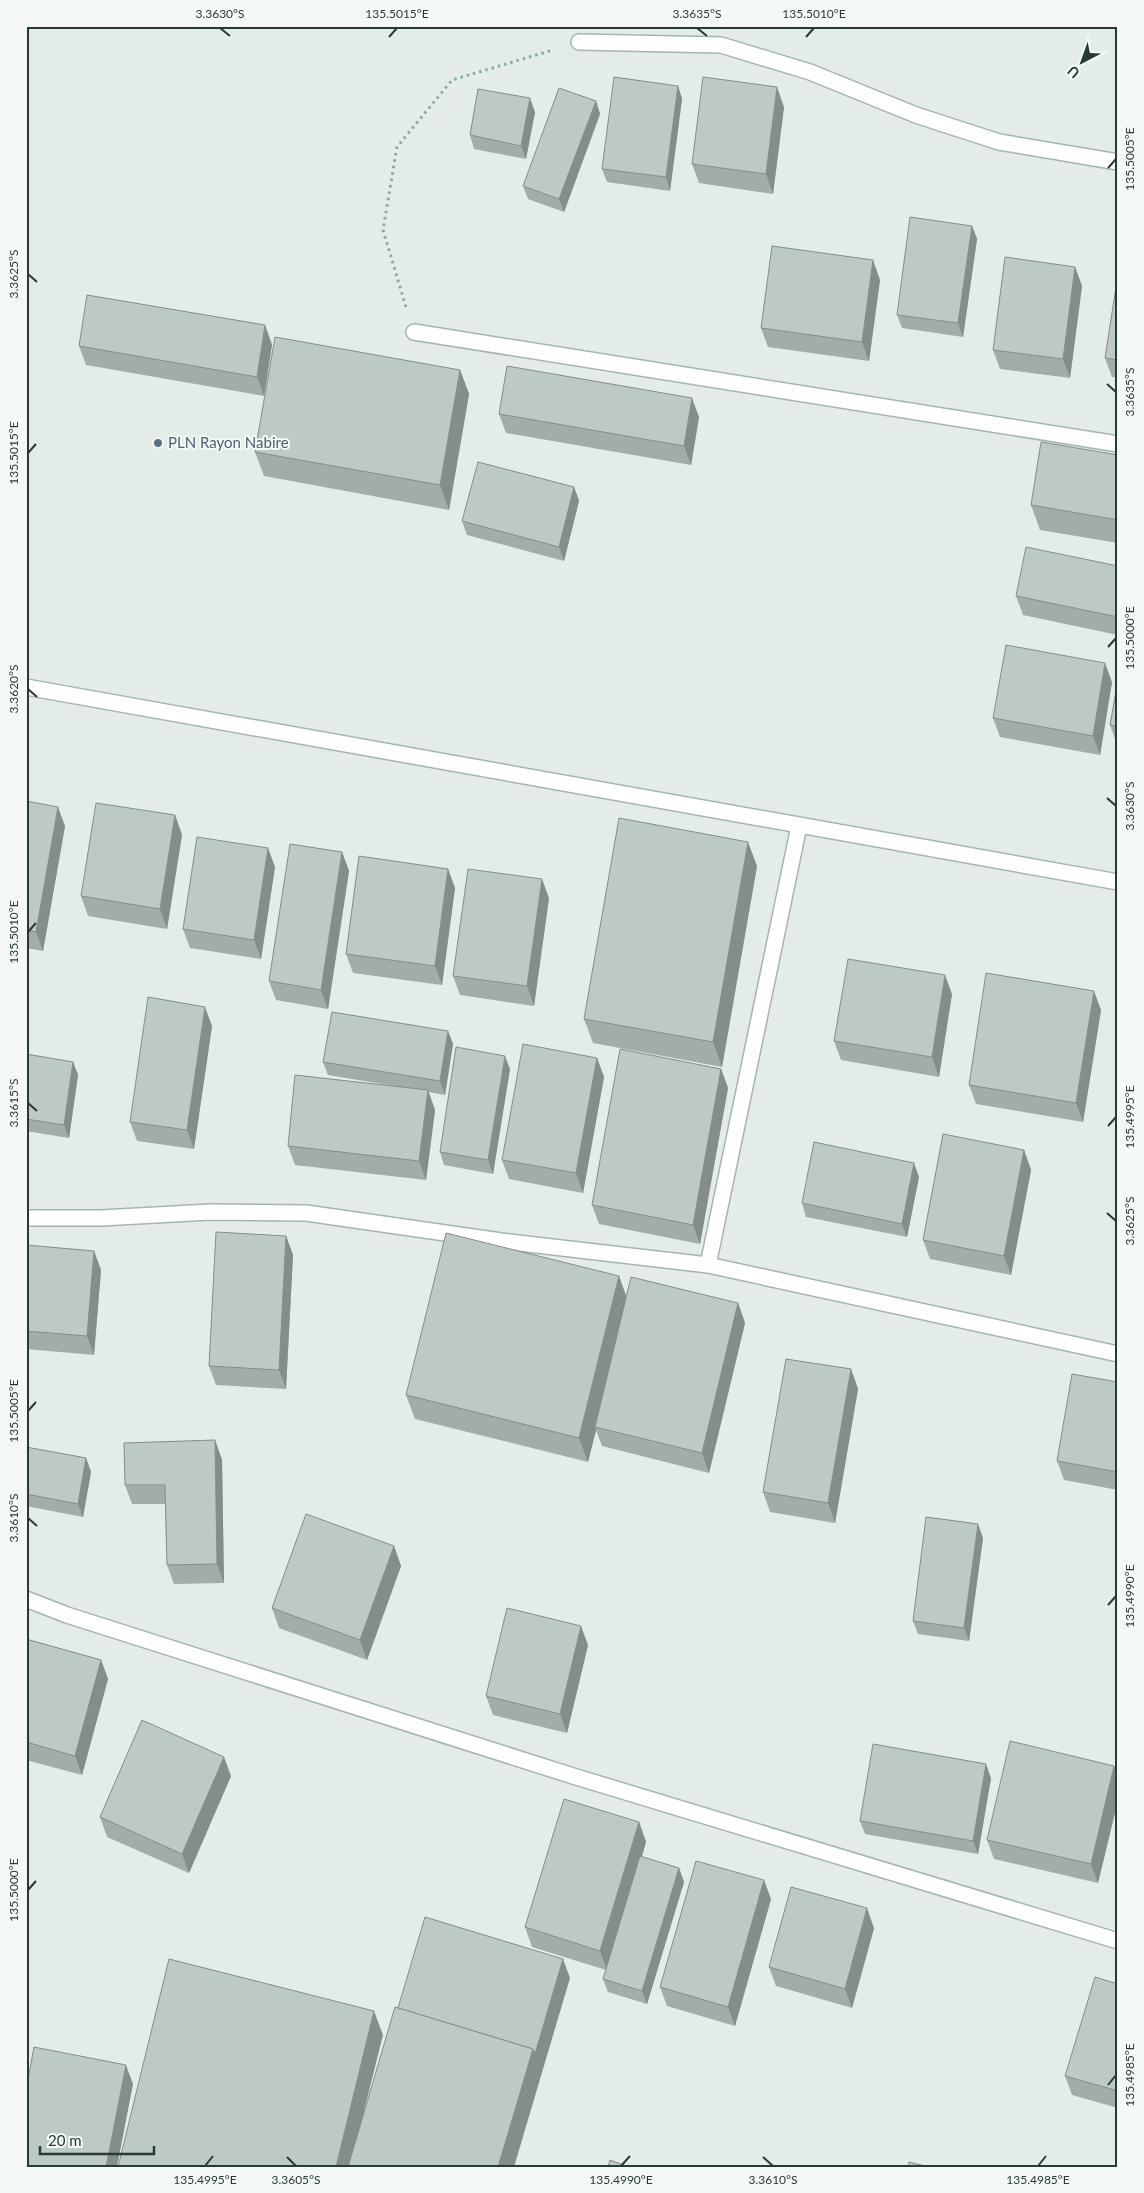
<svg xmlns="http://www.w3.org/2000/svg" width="1144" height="2193" viewBox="0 0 1144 2193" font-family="Lato,sans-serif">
<rect width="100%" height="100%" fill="#e3ece8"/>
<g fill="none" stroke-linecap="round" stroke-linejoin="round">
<defs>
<g id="minor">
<polyline points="579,42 721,45 810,72 916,115 999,142 1118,162"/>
<polyline points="414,332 1118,444"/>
<polyline points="26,687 1118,882"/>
<polyline points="26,1218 101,1218 210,1212 306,1213 501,1241 708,1265 1118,1354"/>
<polyline points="708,1265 799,826"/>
<polyline points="26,1599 67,1615 573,1776 1118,1941"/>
</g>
</defs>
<use href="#minor" stroke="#a6b4ae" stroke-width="18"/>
<polyline stroke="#86ad9f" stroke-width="3" stroke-dasharray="2.5 4" stroke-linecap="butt" points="406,307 383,230 397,147 452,80 553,50"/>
<use href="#minor" stroke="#fff" stroke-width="15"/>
</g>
<g fill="#a2ada9">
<polygon points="678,86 682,99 670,191 607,182 602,169"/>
<polygon points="596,101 600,114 564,212 528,199 523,186"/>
<polygon points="784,107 773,194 699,183 692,164"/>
<polygon points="535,112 526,159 474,149 470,135"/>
<polygon points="972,226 977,239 963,337 902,328 897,315"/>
<polygon points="1075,267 1082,286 1070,378 1000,369 993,350"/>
<polygon points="1118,274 1118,378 1112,377 1105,358"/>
<polygon points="880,280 869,361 768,347 761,328"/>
<polygon points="265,325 272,345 264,396 86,365 79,346"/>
<polygon points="460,370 469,394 449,510 264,476 255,452"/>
<polygon points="499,414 699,417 691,465 506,433"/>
<polygon points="1118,455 1118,543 1040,530 1031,505"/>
<polygon points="574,487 579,501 564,561 467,535 462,521"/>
<polygon points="1118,566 1118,635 1023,615 1016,596"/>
<polygon points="1118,679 1118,745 1117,745 1110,725"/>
<polygon points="1112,682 1100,755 1000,737 993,718"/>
<polygon points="26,801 65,826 43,951 26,948"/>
<polygon points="175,815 182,835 167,929 88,916 81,896"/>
<polygon points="342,852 349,871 328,1009 276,1000 269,981"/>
<polygon points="757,866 722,1067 593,1043 584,1019"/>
<polygon points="275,867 261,959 190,948 183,929"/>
<polygon points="448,869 455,888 442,985 353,973 346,954"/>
<polygon points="549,898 534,1006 460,995 453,976"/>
<polygon points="952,994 939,1077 841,1060 834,1041"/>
<polygon points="1101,1010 1083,1122 976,1104 969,1085"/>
<polygon points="212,1026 194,1149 137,1141 130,1122"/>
<polygon points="448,1031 453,1044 445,1095 428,1092 435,1110 426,1180 295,1165 288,1146 400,1087 328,1075 323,1062"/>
<polygon points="26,1054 73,1062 78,1075 69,1138 26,1131"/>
<polygon points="597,1058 604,1077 583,1193 509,1179 502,1160"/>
<polygon points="510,1069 493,1174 444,1165 440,1152"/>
<polygon points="721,1069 728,1088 700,1244 599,1224 592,1205"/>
<polygon points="1024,1150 1031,1170 1011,1275 930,1259 923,1240"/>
<polygon points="919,1177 907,1237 806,1217 802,1203"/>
<polygon points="286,1236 293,1255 286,1389 216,1385 209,1366"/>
<polygon points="26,1245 94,1251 101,1270 94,1355 26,1349"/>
<polygon points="619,1276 626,1297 738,1303 745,1323 709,1473 602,1446 596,1430 588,1462 415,1419 406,1395"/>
<polygon points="851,1369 858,1389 835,1523 770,1512 763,1492"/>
<polygon points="1118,1382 1118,1490 1064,1480 1057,1461"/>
<polygon points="215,1440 222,1460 224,1583 174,1584 167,1565 165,1504 132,1504 125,1485"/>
<polygon points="26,1447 86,1458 91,1472 83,1517 26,1506"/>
<polygon points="983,1538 969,1641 918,1634 913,1621"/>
<polygon points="394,1546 401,1566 367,1660 279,1628 272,1608"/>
<polygon points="26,1639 101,1660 108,1679 82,1775 26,1760"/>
<polygon points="588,1645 567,1733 493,1715 486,1696"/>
<polygon points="1114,1766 1118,1776 1118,1800 1098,1883 994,1859 987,1840"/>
<polygon points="231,1776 189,1873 107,1837 100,1817"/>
<polygon points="991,1778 978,1854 865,1834 860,1821"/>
<polygon points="639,1822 646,1842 642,1857 679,1868 684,1882 647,2004 608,1992 603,1979 606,1970 532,1947 525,1927"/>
<polygon points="771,1899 735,2026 667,2006 660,1987"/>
<polygon points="874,1928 852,2008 776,1986 769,1967"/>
<polygon points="1118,1984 1118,2108 1072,2095 1065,2076"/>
</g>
<g fill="#848d89">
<polygon points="678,86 682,99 670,191 666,177"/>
<polygon points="777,87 784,107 773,194 766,174"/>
<polygon points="530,98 535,112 526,159 521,146"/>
<polygon points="596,101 600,114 564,212 559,199"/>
<polygon points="972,226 977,239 963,337 958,323"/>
<polygon points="873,260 880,280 869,361 862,342"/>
<polygon points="1075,267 1082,286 1070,378 1063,359"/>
<polygon points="265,325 272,345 264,396 257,377"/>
<polygon points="460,370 469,394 449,510 440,485"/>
<polygon points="692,398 699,417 691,465 684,446"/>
<polygon points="574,487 579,501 564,561 559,547"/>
<polygon points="1105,663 1112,682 1100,755 1093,736"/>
<polygon points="58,807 65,826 43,951 36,932"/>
<polygon points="175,815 182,835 167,929 160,909"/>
<polygon points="748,842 757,866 722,1067 713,1042"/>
<polygon points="268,848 275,867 261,959 254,940"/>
<polygon points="342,852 349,871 328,1009 321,990"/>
<polygon points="448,869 455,888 442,985 435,966"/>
<polygon points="542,879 549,898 534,1006 527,986"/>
<polygon points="945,975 952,994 939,1077 932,1057"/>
<polygon points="1094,991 1101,1010 1083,1122 1076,1103"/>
<polygon points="205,1007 212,1026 194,1149 187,1130"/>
<polygon points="448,1031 453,1044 445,1095 440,1081"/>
<polygon points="505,1056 510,1069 493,1174 488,1160"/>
<polygon points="597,1058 604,1077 583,1193 576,1173"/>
<polygon points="73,1062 78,1075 69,1138 64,1125"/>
<polygon points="721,1069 728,1088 700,1244 693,1225"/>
<polygon points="428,1090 435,1110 426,1180 419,1161"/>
<polygon points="1024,1150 1031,1170 1011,1275 1004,1256"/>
<polygon points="914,1163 919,1177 907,1237 902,1224"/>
<polygon points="286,1236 293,1255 286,1389 279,1370"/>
<polygon points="94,1251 101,1270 94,1355 87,1336"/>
<polygon points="619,1276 628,1301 595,1427 596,1430 588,1462 579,1438"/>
<polygon points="738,1303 745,1323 709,1473 702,1453"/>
<polygon points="851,1369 858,1389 835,1523 828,1503"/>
<polygon points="215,1440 222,1460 224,1583 217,1564"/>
<polygon points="86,1458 91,1472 83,1517 78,1504"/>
<polygon points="978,1524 983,1538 969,1641 964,1628"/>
<polygon points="394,1546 401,1566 367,1660 360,1640"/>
<polygon points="581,1626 588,1645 567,1733 560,1714"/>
<polygon points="101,1660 108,1679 82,1775 75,1756"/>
<polygon points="224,1757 231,1776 189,1873 182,1854"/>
<polygon points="986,1764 991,1778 978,1854 973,1841"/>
<polygon points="1114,1766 1118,1776 1118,1800 1098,1883 1091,1864"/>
<polygon points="639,1822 646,1842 607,1970 600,1951"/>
<polygon points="679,1868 684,1882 647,2004 642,1991"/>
<polygon points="764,1880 771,1899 735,2026 728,2007"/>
<polygon points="26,1881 28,1886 26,1892"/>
<polygon points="867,1908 874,1928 852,2008 845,1989"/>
<polygon points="563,1959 570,1978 514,2167 498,2167 533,2049"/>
<polygon points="374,2011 383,2035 350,2167 336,2167"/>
<polygon points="126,2065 133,2084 117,2167 106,2167"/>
</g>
<g fill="#bcc9c4" stroke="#848d89">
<polygon points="614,77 678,86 666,177 602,169"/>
<polygon points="703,77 777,87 766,174 692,164"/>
<polygon points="559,88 596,101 559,199 523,186"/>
<polygon points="478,89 530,98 521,146 470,135"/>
<polygon points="910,217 972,226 958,323 897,315"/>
<polygon points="772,246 873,260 862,342 761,328"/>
<polygon points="1005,257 1075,267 1063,359 993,350"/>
<polygon points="1118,274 1118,360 1105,358"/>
<polygon points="87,295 265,325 257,377 79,346"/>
<polygon points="275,337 460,370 440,485 255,452"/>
<polygon points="507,366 692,398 684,446 499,414"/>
<polygon points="1041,442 1118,455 1118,520 1031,505"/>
<polygon points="478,462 574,487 559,547 462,521"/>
<polygon points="1026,547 1118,566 1118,617 1016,596"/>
<polygon points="1006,645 1105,663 1093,736 993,718"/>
<polygon points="1118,679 1118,727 1110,725"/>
<polygon points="26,801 58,807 36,932 26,930"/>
<polygon points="96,803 175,815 160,909 81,896"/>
<polygon points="619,818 748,842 713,1042 584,1019"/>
<polygon points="197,837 268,848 254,940 183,929"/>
<polygon points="290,844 342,852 321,990 269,981"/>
<polygon points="359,856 448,869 435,966 346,954"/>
<polygon points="468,869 542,879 527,986 453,976"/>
<polygon points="848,959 945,975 932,1057 834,1041"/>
<polygon points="986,973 1094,991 1076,1103 969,1085"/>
<polygon points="148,997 205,1007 187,1130 130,1122"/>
<polygon points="332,1012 448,1031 440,1081 323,1062"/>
<polygon points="523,1044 597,1058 576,1173 502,1160"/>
<polygon points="456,1047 505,1056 488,1160 440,1152"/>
<polygon points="620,1049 721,1069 693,1225 592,1205"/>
<polygon points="26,1054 73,1062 64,1125 26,1119"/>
<polygon points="295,1075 428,1090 419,1161 288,1146"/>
<polygon points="943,1134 1024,1150 1004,1256 923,1240"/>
<polygon points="814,1142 914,1163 902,1224 802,1203"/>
<polygon points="216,1232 286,1236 279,1370 209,1366"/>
<polygon points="446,1233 619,1276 579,1438 406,1395"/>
<polygon points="26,1245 94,1251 87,1336 26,1331"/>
<polygon points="631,1277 738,1303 702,1453 595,1427"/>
<polygon points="786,1359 851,1369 828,1503 763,1492"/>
<polygon points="1072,1374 1118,1382 1118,1472 1057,1461"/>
<polygon points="215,1440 217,1564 167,1565 165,1485 125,1485 124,1443"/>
<polygon points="26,1447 86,1458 78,1504 26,1494"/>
<polygon points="306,1514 394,1546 360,1640 272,1608"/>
<polygon points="926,1517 978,1524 964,1628 913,1621"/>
<polygon points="507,1608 581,1626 560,1714 486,1696"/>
<polygon points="26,1639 101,1660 75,1756 26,1742"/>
<polygon points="142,1720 224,1757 182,1854 100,1817"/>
<polygon points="1010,1741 1114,1766 1091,1864 987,1840"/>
<polygon points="873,1744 986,1764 973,1841 860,1821"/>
<polygon points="564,1799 639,1822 600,1951 525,1927"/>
<polygon points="640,1856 679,1868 642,1991 603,1979"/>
<polygon points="696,1861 764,1880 728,2007 660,1987"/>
<polygon points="791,1887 867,1908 845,1989 769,1967"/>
<polygon points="425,1917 563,1959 535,2054 533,2049 398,2008"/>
<polygon points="169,1959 374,2011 336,2167 118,2167"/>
<polygon points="1095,1977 1118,1984 1118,2091 1065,2076"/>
<polygon points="395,2007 533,2049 498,2167 348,2167"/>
<polygon points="34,2047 126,2065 106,2167 26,2167 26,2090"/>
<polygon points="610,2160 629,2167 608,2167"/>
<polygon points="909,2162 929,2167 908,2167"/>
</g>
<path fill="none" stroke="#243c34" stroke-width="2" d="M 220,28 L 230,36M 697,28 L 707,36M 389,37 L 397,28M 806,37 L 814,28M 1108,168 L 1116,159M 28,274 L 37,282M 1107,384 L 1116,392M 28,453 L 36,444M 1108,647 L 1116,638M 28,689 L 37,697M 1107,798 L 1116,806M 28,932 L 36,923M 28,1103 L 37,1111M 1108,1126 L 1116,1117M 1107,1213 L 1116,1221M 28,1411 L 36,1402M 28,1518 L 37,1526M 1108,1605 L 1116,1596M 28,1890 L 36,1881M 1108,2085 L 1116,2075M 287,2157 L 296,2166M 763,2157 L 773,2166M 205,2166 L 213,2156M 621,2166 L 630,2156M 1038,2166 L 1046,2156"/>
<circle fill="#5c6f8a" stroke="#f4f9f6" stroke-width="2" cx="158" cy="443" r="5"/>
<g text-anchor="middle" stroke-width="4" stroke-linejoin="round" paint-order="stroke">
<g font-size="15" fill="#4e5e75" stroke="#f4f9f6" text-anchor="start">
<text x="168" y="448">PLN Rayon Nabire</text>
</g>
</g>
<rect width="1144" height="2193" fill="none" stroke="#f4f9f6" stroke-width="55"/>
<g transform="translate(1082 62) rotate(221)" stroke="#f4f9f6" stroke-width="4" paint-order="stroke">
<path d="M0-4L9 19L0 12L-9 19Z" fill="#243c34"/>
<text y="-8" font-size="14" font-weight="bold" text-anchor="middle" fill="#243c34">U</text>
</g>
<path d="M40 2146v8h114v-8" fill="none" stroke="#243c34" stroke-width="2.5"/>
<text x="48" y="2146" font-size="15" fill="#243c34" stroke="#f4f9f6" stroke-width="4" paint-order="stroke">20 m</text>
<rect x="28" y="28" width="1088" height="2138" fill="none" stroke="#243c34" stroke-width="2"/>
<g font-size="12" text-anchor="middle" fill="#243c34">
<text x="220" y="18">3.3630°S</text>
<text x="397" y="18">135.5015°E</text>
<text x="697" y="18">3.3635°S</text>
<text x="814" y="18">135.5010°E</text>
<text transform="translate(1130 159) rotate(-90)" y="4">135.5005°E</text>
<text transform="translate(14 274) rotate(-90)" y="4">3.3625°S</text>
<text transform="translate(1130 392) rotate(-90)" y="4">3.3635°S</text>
<text transform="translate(14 453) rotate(-90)" y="4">135.5015°E</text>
<text transform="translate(1130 638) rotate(-90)" y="4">135.5000°E</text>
<text transform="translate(14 689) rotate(-90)" y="4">3.3620°S</text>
<text transform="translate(1130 806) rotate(-90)" y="4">3.3630°S</text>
<text transform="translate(14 932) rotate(-90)" y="4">135.5010°E</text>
<text transform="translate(14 1103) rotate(-90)" y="4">3.3615°S</text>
<text transform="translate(1130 1117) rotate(-90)" y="4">135.4995°E</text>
<text transform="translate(1130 1221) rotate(-90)" y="4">3.3625°S</text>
<text transform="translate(14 1411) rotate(-90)" y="4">135.5005°E</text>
<text transform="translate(14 1518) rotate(-90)" y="4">3.3610°S</text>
<text transform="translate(1130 1596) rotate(-90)" y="4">135.4990°E</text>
<text transform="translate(14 1890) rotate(-90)" y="4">135.5000°E</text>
<text transform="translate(1130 2075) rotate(-90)" y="4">135.4985°E</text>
<text x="205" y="2184">135.4995°E</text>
<text x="296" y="2184">3.3605°S</text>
<text x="621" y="2184">135.4990°E</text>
<text x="773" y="2184">3.3610°S</text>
<text x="1038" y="2184">135.4985°E</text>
</g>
</svg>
